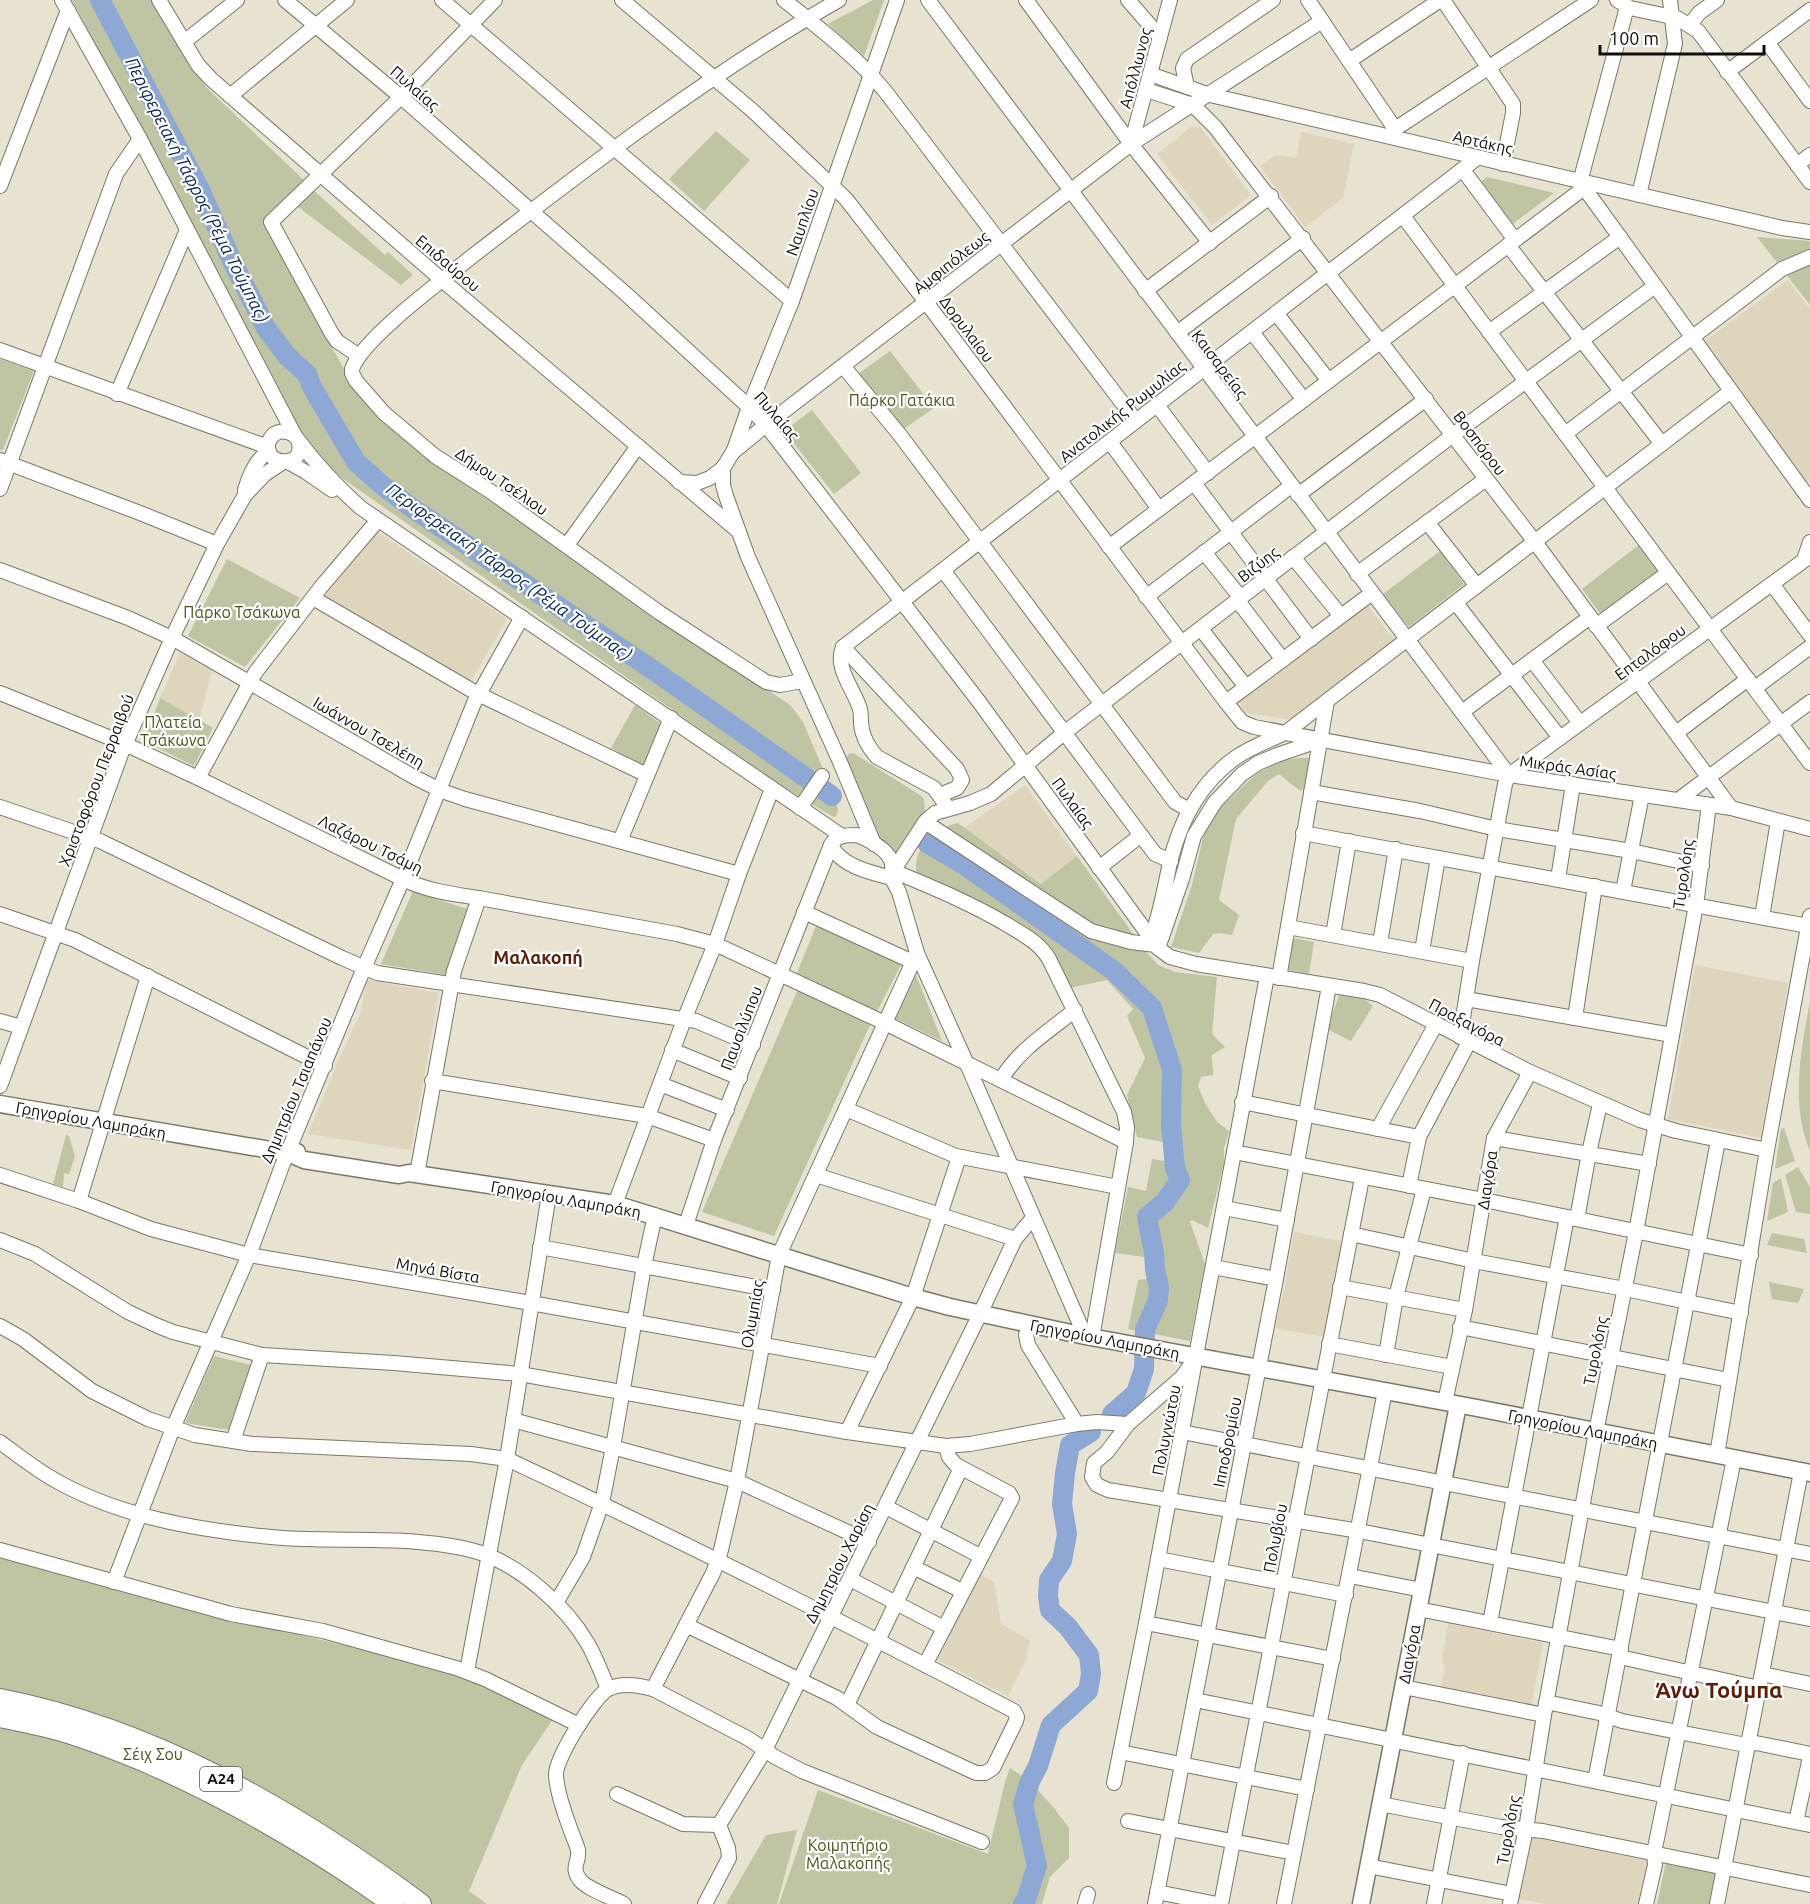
<svg xmlns="http://www.w3.org/2000/svg" width="1810" height="1904" viewBox="0 0 1810 1904" font-family="Ubuntu,sans-serif">
<rect width="100%" height="100%" fill="#e8e2d0"/>
<g fill="#ddd5bc">
<polygon points="1191,127 1200,127 1251,195 1212,225 1157,154"/>
<polygon points="1301,132 1354,144 1343,198 1305,227 1260,166 1276,155 1296,158"/>
<polygon points="1788,280 1810,309 1810,479 1806,482 1724,373 1703,342"/>
<polygon points="378,532 507,619 471,681 324,597"/>
<polygon points="1366,603 1395,641 1292,720 1246,713 1238,700"/>
<polygon points="180,653 212,671 199,720 160,698"/>
<polygon points="1025,785 1144,949 1042,884 964,828"/>
<polygon points="1695,965 1788,983 1761,1138 1668,1119"/>
<polygon points="366,980 439,993 411,1150 308,1134 340,1057 361,1012"/>
<polygon points="1294,1232 1346,1242 1329,1338 1275,1328 1284,1291"/>
<polygon points="977,1572 994,1582 1001,1624 1030,1640 1026,1660 1008,1696 933,1658"/>
<polygon points="1448,1623 1543,1643 1531,1707 1441,1689 1445,1666 1442,1661"/>
<polygon points="1530,1837 1649,1861 1641,1904 1546,1904 1518,1899"/>
</g>
<g fill="#bfc5a3">
<polygon points="72,0 152,0 186,59 206,87 309,185 267,223 309,306 348,376 412,445 443,469 790,705 803,722 829,783 837,805 838,811 835,818 777,783 322,464 297,425"/>
<polygon points="873,0 884,0 864,56 828,24"/>
<polygon points="716,131 750,160 704,211 669,179"/>
<polygon points="1487,177 1554,193 1510,226 1479,183"/>
<polygon points="310,187 385,255 388,252 413,275 401,285 293,203"/>
<polygon points="1757,237 1810,241 1810,305"/>
<polygon points="890,351 934,408 901,431 858,374"/>
<polygon points="0,359 34,371 3,450 0,450"/>
<polygon points="812,410 861,473 834,494 784,431"/>
<polygon points="1640,544 1661,572 1602,616 1582,589"/>
<polygon points="1440,551 1464,584 1409,627 1383,594"/>
<polygon points="227,559 300,598 245,667 188,636"/>
<polygon points="160,698 213,728 194,766 144,741"/>
<polygon points="635,705 664,726 649,769 611,748"/>
<polygon points="853,753 920,795 924,799 925,811 895,858 881,850 846,760 848,754"/>
<polygon points="1298,758 1310,758 1305,788 1300,791 1279,774 1268,781 1236,819 1219,900 1239,915 1232,935 1221,933 1213,934 1199,953 1171,947 1192,885 1204,833 1215,813 1257,773 1285,760"/>
<path d="M 958,823 L 1041,884 L 1077,856 L 1144,949 L 1158,965 L 1175,972 L 1217,977 L 1212,1034 L 1225,1047 L 1212,1055 C 1211,1063 1214,1068 1213,1075 L 1201,1077 L 1198,1086 L 1205,1103 L 1217,1122 L 1229,1131 L 1224,1148 L 1224,1163 L 1208,1228 L 1192,1220 L 1190,1222 L 1205,1264 L 1190,1341 L 1128,1329 L 1138,1280 L 1146,1279 L 1148,1259 L 1144,1256 L 1144,1257 L 1115,1253 L 1128,1187 L 1146,1191 L 1152,1159 L 1165,1161 L 1168,1143 L 1137,1137 L 1127,1095 L 1145,1058 L 1127,1016 L 1133,1009 L 1107,980 L 1070,988 L 1051,954 L 917,874 C 911,849 935,828 958,823 Z"/>
<polygon points="413,891 467,909 446,975 381,964"/>
<polygon points="818,921 902,963 870,1025 774,1236 702,1212 801,982 795,978"/>
<polygon points="1293,938 1314,942 1309,974 1288,970"/>
<polygon points="916,975 942,1041 894,1018"/>
<polygon points="1341,990 1360,996 1373,1006 1351,1041 1327,1029"/>
<path d="M 1810,1001 L 1810,1151 C 1790,1104 1801,1050 1810,1001 Z"/>
<polygon points="1784,1128 1795,1161 1775,1169 1781,1129"/>
<polygon points="66,1135 69,1136 75,1156 69,1174 64,1173 63,1187 53,1184"/>
<polygon points="1798,1167 1810,1187 1810,1214 1796,1212 1785,1175"/>
<polygon points="1781,1178 1788,1212 1767,1221 1773,1183"/>
<polygon points="1772,1233 1804,1239 1807,1253 1767,1245"/>
<polygon points="1769,1282 1804,1289 1798,1303 1772,1299"/>
<polygon points="214,1356 251,1365 230,1430 185,1423"/>
<polygon points="0,1556 267,1627 415,1662 473,1679 553,1719 522,1765 469,1891 487,1904 0,1904"/>
<polygon points="1010,1768 1030,1781 1054,1808 1069,1828 1069,1858 1050,1877 1042,1904 779,1904 818,1790 988,1854 1005,1782"/>
<polygon points="797,1830 777,1904 726,1904 766,1835"/>
<polygon points="1666,1862 1717,1872 1710,1904 1657,1904"/>
</g>
<g fill="none" stroke-linecap="round" stroke-linejoin="round">
<g stroke="#8da8d5" stroke-width="20">
<polyline points="100,0 200,190 232,261 266,328 287,356 307,374 312,387 356,462 383,486 415,510 656,672 832,796"/>
<polyline points="927,843 963,864 1114,971 1152,1008 1172,1070 1171,1124 1175,1168 1180,1180 1165,1202 1147,1217 1154,1253 1155,1270 1159,1287 1158,1300 1145,1330 1144,1369 1136,1393 1112,1414"/>
<polyline points="1023,1904 1025,1903 1037,1866 1023,1804 1030,1781 1038,1766 1051,1725 1088,1691 1091,1674 1089,1655 1068,1627 1050,1610 1048,1596 1049,1580 1062,1561 1067,1534 1062,1504 1065,1473 1070,1445 1091,1432"/>
</g>
<defs>
<g id="minor">
<polyline points="62,0 140,139 295,436"/>
<polyline points="159,0 198,65 211,79 442,280 738,531"/>
<polyline points="285,0 401,97 626,294 749,407 766,425 980,703 1158,948 1170,957 1196,964 1364,991 1380,995 1530,1072 1640,1120 1676,1131 1767,1150"/>
<polyline points="442,0 792,301"/>
<polyline points="622,0 753,111 846,199 926,302 1226,702 1242,722 1254,727 1509,775 1731,808 1810,829"/>
<path d="M 784,0 C 819,28 856,56 885,91 L 1136,421"/>
<polyline points="928,0 1509,775"/>
<polyline points="1026,0 1131,144 1210,243"/>
<polyline points="1128,0 1160,37"/>
<polyline points="1308,0 1395,129"/>
<polyline points="1443,0 1513,104 1513,113 1503,164"/>
<polyline points="1617,0 1630,8 1677,18 1698,31 1810,182"/>
<polyline points="1690,25 1699,13 1717,0"/>
<polyline points="184,42 237,0"/>
<polyline points="1767,42 1810,101"/>
<polyline points="1349,61 1440,0"/>
<polyline points="1727,72 1810,10"/>
<polyline points="1150,74 1210,95 1782,228 1810,232"/>
<polyline points="1187,87 1183,68 1187,59 1273,0"/>
<polyline points="1146,90 1193,105 1215,127 1535,542 1731,808"/>
<polyline points="230,96 347,0"/>
<polyline points="1395,129 1591,0"/>
<polyline points="1131,144 1170,0"/>
<polyline points="1797,165 1810,155"/>
<polyline points="1463,170 1515,240"/>
<polyline points="1580,182 1810,500"/>
<polyline points="1580,182 1627,7"/>
<polyline points="0,186 68,10"/>
<polyline points="1639,195 1675,44 1670,0"/>
<polyline points="1403,216 1810,763"/>
<polyline points="1508,245 1662,444"/>
<polyline points="1145,291 1271,196"/>
<polyline points="1276,313 1329,381"/>
<polyline points="1252,332 1304,400"/>
<polyline points="1489,332 1620,237"/>
<polyline points="1177,333 1303,238"/>
<polyline points="0,350 268,447"/>
<polyline points="359,356 337,341 332,334 271,222 401,97 495,0"/>
<polyline points="843,366 900,435 1175,802 1189,810"/>
<polyline points="117,394 187,230"/>
<polyline points="1157,405 1208,473"/>
<polyline points="1565,434 1782,269 1810,257"/>
<path d="M 298,440 C 309,472 256,465 270,439 C 276,429 288,430 295,436 C 315,463 336,486 361,508 L 842,836"/>
<polyline points="1110,442 1159,509"/>
<polyline points="734,450 749,407 792,301 897,0"/>
<polyline points="0,460 140,513 217,544"/>
<polyline points="288,462 306,472 332,490"/>
<polyline points="723,468 723,485 726,496 748,557 840,762 874,844"/>
<polyline points="679,482 697,483 710,478 723,468 733,452 766,425 1131,144 1322,21"/>
<polyline points="1194,483 1311,639"/>
<polyline points="0,489 116,174 140,139"/>
<path d="M 245,490 C 249,476 257,458 269,451"/>
<polyline points="1298,495 1426,399"/>
<polyline points="1427,522 1477,586"/>
<polyline points="567,545 638,446"/>
<polyline points="1109,547 1584,188"/>
<polyline points="1204,552 1241,598"/>
<polyline points="1293,557 1341,616"/>
<polyline points="1804,560 1810,542"/>
<polyline points="0,570 128,618 172,638 414,777 442,791 465,799 739,874"/>
<polyline points="943,570 1155,854 1171,861"/>
<polyline points="1357,574 1486,479"/>
<polyline points="1772,584 1810,635"/>
<polyline points="1146,597 1291,486"/>
<polyline points="313,598 478,694 647,775"/>
<polyline points="1238,601 1283,660"/>
<polyline points="1456,603 1560,738"/>
<polyline points="1596,626 1668,573"/>
<polyline points="1201,629 1246,687"/>
<polyline points="843,647 1477,158"/>
<path d="M 843,647 C 834,668 854,689 860,709 C 861,714 861,719 861,723 C 862,737 868,747 877,757 L 934,788 L 948,808"/>
<polyline points="843,647 957,769 962,780 957,788 940,795"/>
<polyline points="1532,660 1580,723"/>
<path d="M 802,681 L 780,685 L 766,682 L 660,613 L 490,491 L 435,456 L 384,413 L 356,381 L 352,373 L 352,369 C 362,339 444,279 470,258 C 589,166 709,74 839,0"/>
<polyline points="1755,688 1810,647"/>
<path d="M 0,693 L 125,744 L 198,778 L 403,879 C 427,891 453,894 479,898 L 677,934 L 715,944 L 885,1023 L 1126,1142"/>
<polyline points="1226,702 1372,593"/>
<polyline points="1462,712 1590,617"/>
<polyline points="1676,733 1748,679"/>
<polyline points="198,778 255,673 321,587 378,520"/>
<polyline points="1311,792 1420,811 1497,829 1631,851 1702,866"/>
<polyline points="1678,800 1810,702"/>
<polyline points="0,807 100,841 342,958 377,973 696,1021 753,1045"/>
<polyline points="800,808 822,776"/>
<polyline points="925,822 1091,931 1131,942 1156,945 1158,948 1182,879 1194,836 1215,802 1242,774 1258,763 1277,755 1318,741"/>
<polyline points="1303,833 1808,926"/>
<path d="M 857,835 C 872,841 901,856 890,875 L 888,877 C 868,872 840,865 831,845 C 836,835 847,835 857,835 Z"/>
<polyline points="620,841 671,718"/>
<polyline points="1099,868 1141,835"/>
<polyline points="890,875 899,892 917,953 967,1064 1085,1336"/>
<polyline points="1558,879 1573,784"/>
<polyline points="1623,891 1642,795"/>
<polyline points="804,912 913,962"/>
<polyline points="0,914 75,940 325,1066"/>
<polyline points="1762,917 1778,821"/>
<polyline points="1288,927 1472,961"/>
<polyline points="1333,935 1349,841"/>
<path d="M 1151,939 C 1160,914 1165,888 1170,862 C 1180,822 1200,783 1235,758 C 1250,747 1268,741 1285,733 L 1731,391"/>
<polyline points="1380,943 1396,849"/>
<polyline points="1422,951 1438,858"/>
<polyline points="1279,978 1327,701"/>
<polyline points="1466,999 1672,1035"/>
<polyline points="1575,1018 1595,886"/>
<polyline points="0,1021 21,1027"/>
<polyline points="1460,1037 1472,961 1505,784 1509,775 1810,556"/>
<polyline points="672,1050 740,1078"/>
<path d="M 1001,1080 C 1018,1050 1048,1032 1075,1010"/>
<polyline points="432,1081 647,1116 714,1140"/>
<polyline points="660,1084 727,1110"/>
<polyline points="0,1086 121,754 172,638 217,544 245,495 265,474 283,462"/>
<polyline points="1242,1102 1419,1137"/>
<polyline points="846,1109 956,1156 1118,1187"/>
<polyline points="1378,1129 1436,1024"/>
<polyline points="1494,1138 1649,1164"/>
<polyline points="1234,1152 1484,1200 1751,1255"/>
<polyline points="417,1174 454,971 479,898"/>
<polyline points="0,1175 79,1201 151,1229 249,1255 531,1303 880,1366"/>
<polyline points="816,1175 1015,1239"/>
<polyline points="1409,1186 1419,1137 1469,1042"/>
<polyline points="79,1201 148,976"/>
<polyline points="615,1204 684,1020 715,944 739,874 772,789"/>
<polyline points="1224,1208 1287,1220"/>
<polyline points="1577,1219 1589,1153 1600,1104"/>
<polyline points="686,1225 714,1140 831,845"/>
<polyline points="1351,1234 1474,1261 1625,1289 1741,1313"/>
<polyline points="0,1240 35,1254 128,1312 158,1326 173,1332 262,1355 394,1363 520,1374 847,1432 946,1446 970,1444 1077,1424 1097,1422 1128,1424"/>
<polyline points="540,1247 773,1290"/>
<polyline points="1213,1267 1276,1279"/>
<polyline points="1340,1287 1465,1310"/>
<polyline points="1029,1325 1026,1335 1028,1345 1077,1424"/>
<path d="M 0,1326 L 23,1339 L 92,1391 L 148,1419 L 195,1435 L 252,1444 L 471,1454 L 507,1459 C 678,1539 847,1624 1014,1711 L 1017,1717 L 1016,1721 L 993,1768 L 985,1773 L 976,1773 L 877,1727 L 837,1698 L 686,1625"/>
<polyline points="1460,1327 1729,1380"/>
<path d="M 1092,1338 L 1126,1142 L 1127,1127 L 1124,1112 L 1049,959 C 1039,942 1022,934 1006,924 C 970,903 932,887 893,871 L 925,822 L 935,813 L 970,803 L 991,794 L 1064,733 L 1453,435 L 1655,286"/>
<polyline points="1329,1344 1452,1367"/>
<polyline points="1386,1355 1396,1297 1424,1189"/>
<polyline points="1196,1357 1182,1377 1128,1424 1107,1452 1094,1463 1092,1477 1097,1485 1108,1490 1359,1531 1810,1619"/>
<polyline points="1445,1402 1465,1310 1494,1138 1530,1072"/>
<polyline points="513,1420 737,1481 869,1542"/>
<polyline points="847,1432 913,1297 959,1157"/>
<polyline points="1182,1432 1810,1554"/>
<polyline points="233,1441 262,1355"/>
<path d="M 0,1442 C 20,1457 39,1472 60,1483 C 121,1516 193,1529 261,1536 C 309,1542 358,1538 406,1541 C 430,1543 455,1545 478,1552 C 520,1565 566,1606 588,1644 C 596,1658 602,1674 608,1689"/>
<polyline points="1717,1455 1767,1150 1810,916"/>
<polyline points="886,1507 980,1556"/>
<polyline points="0,1550 231,1614 323,1631 456,1668 485,1679 579,1725"/>
<polyline points="1158,1559 1346,1595"/>
<polyline points="913,1567 962,1591"/>
<polyline points="1350,1576 1422,1590"/>
<polyline points="850,1579 944,1628"/>
<polyline points="114,1582 173,1428 249,1255 282,1166 364,968 403,879 474,703 522,617"/>
<polyline points="556,1603 583,1557 602,1503 613,1447 644,1266 655,1215"/>
<polyline points="1418,1609 1621,1649"/>
<polyline points="1146,1623 1333,1659"/>
<polyline points="1490,1623 1567,1217"/>
<polyline points="1620,1657 1759,1688"/>
<polyline points="925,1665 1012,1498 1009,1493 956,1465 949,1457 946,1446"/>
<polyline points="467,1671 507,1459 549,1194"/>
<polyline points="1762,1674 1810,1684"/>
<polyline points="1403,1687 1544,1715"/>
<polyline points="653,1689 713,1573 720,1554 737,1481 779,1255 917,953"/>
<polyline points="1195,1700 1810,1825"/>
<polyline points="1546,1702 1599,1713 1622,1721 1678,1732 1741,1744 1756,1743 1810,1754"/>
<polyline points="847,1705 961,1468"/>
<polyline points="1120,1752 1307,1789"/>
<polyline points="1595,1781 1718,1141"/>
<polyline points="1114,1783 1146,1623 1267,976"/>
<polyline points="617,1794 683,1824 719,1825 765,1750 980,1314 1015,1239 1033,1218"/>
<polyline points="1380,1804 1501,1827 1543,1831 1810,1885"/>
<polyline points="1128,1821 1294,1853"/>
<polyline points="1796,1822 1810,1757"/>
<polyline points="1368,1866 1512,1894"/>
<polyline points="1157,1892 1217,1904"/>
<path d="M 624,1904 C 613,1898 587,1889 580,1880 C 570,1867 580,1862 578,1850 C 576,1842 572,1835 570,1828 C 564,1812 557,1792 556,1775 C 555,1759 593,1698 608,1689 C 622,1682 639,1685 653,1689 L 749,1739 L 775,1757 L 802,1771 L 982,1842"/>
<polyline points="705,1904 729,1858 728,1848 719,1825"/>
<polyline points="1085,1904 1088,1894"/>
<polyline points="1155,1904 1276,1279 1329,986"/>
<polyline points="1221,1904 1362,1178"/>
<polyline points="1284,1904 1385,1391"/>
<polyline points="1434,1904 1463,1753"/>
<polyline points="1510,1904 1526,1829 1544,1715 1596,1432 1636,1232 1696,905 1709,805"/>
<polyline points="1646,1904 1655,1865 1654,1853 1734,1459"/>
<polyline points="1717,1904 1801,1472"/>
</g>
<g id="major">
<polyline points="0,1104 288,1153 297,1152"/>
<polyline points="288,1153 304,1160 399,1175 409,1173 615,1204 913,1297 950,1307 1085,1336 1472,1407 1810,1473"/>
<polyline points="1361,1904 1458,1405"/>
</g>
<g id="highway">
<path d="M 0,1699 C 154,1729 296,1811 421,1904"/>
<path d="M 0,1717 C 19,1721 39,1725 58,1730 C 89,1739 119,1751 148,1763 C 234,1801 316,1849 393,1904"/>
</g>
</defs>
<use href="#minor" stroke="#7c7767" stroke-width="16"/>
<use href="#major" stroke="#7c7767" stroke-width="19"/>
<use href="#highway" stroke="#7c7767" stroke-width="22"/>
<use href="#minor" stroke="#fff" stroke-width="14"/>
<use href="#major" stroke="#fff" stroke-width="16"/>
<use href="#highway" stroke="#fff" stroke-width="20"/>
</g>
<g text-anchor="middle" stroke-width="4.5" stroke-linejoin="round" paint-order="stroke">
<rect fill="#fff" stroke="#585652" stroke-width="1.5" x="200" y="1767" width="42" height="24" rx="4.5"/>
<g font-size="15" font-weight="bold" fill="#100e08">
<text x="221" y="1784">Α24</text>
</g>
<g font-size="16" fill="#100e08" stroke="#fff">
<text transform="translate(1135 68) rotate(-75)" y="6">Απόλλωνος</text>
<text transform="translate(415 88) rotate(41)" y="6">Πυλαίας</text>
<text transform="translate(1483 142) rotate(13)" y="6">Αρτάκης</text>
<text transform="translate(802 222) rotate(-71)" y="6">Ναυπλίου</text>
<text transform="translate(951 262) rotate(-38)" y="6">Αμφιπόλεως</text>
<text transform="translate(448 263) rotate(40)" y="6">Επιδαύρου</text>
<text transform="translate(967 329) rotate(53)" y="6">Δορυλαίου</text>
<text transform="translate(1220 364) rotate(53)" y="6">Καισαρείας</text>
<text transform="translate(1122 411) rotate(-38)" y="6">Ανατολικής Ρωμυλίας</text>
<text transform="translate(777 416) rotate(49)" y="6">Πυλαίας</text>
<text transform="translate(1480 443) rotate(53)" y="6">Βοσπόρου</text>
<text transform="translate(502 481) rotate(34)" y="6">Δήμου Τσέλιου</text>
<text transform="translate(1258 564) rotate(-38)" y="6">Βιζύης</text>
<text transform="translate(1650 652) rotate(-36)" y="6">Επταλόφου</text>
<text transform="translate(369 732) rotate(30)" y="6">Ιωάννου Τσελέπη</text>
<text transform="translate(1568 767) rotate(8)" y="6">Μικράς Ασίας</text>
<text transform="translate(96 780) rotate(-69)" y="6">Χριστοφόρου Περραιβού</text>
<text transform="translate(1073 803) rotate(54)" y="6">Πυλαίας</text>
<text transform="translate(371 844) rotate(26)" y="6">Λαζάρου Τσάμη</text>
<text transform="translate(1683 874) rotate(-82)" y="6">Τυρολόης</text>
<text transform="translate(1467 1022) rotate(28)" y="6">Πραξαγόρα</text>
<text transform="translate(741 1028) rotate(-69)" y="6">Παυσιλύπου</text>
<text transform="translate(296 1090) rotate(-67)" y="6">Δημητρίου Τσιαπάνου</text>
<text transform="translate(91 1120) rotate(10)" y="6">Γρηγορίου Λαμπράκη</text>
<text transform="translate(1487 1180) rotate(-81)" y="6">Διαγόρα</text>
<text transform="translate(566 1199) rotate(10)" y="6">Γρηγορίου Λαμπράκη</text>
<text transform="translate(438 1270) rotate(10)" y="6">Μηνά Βίστα</text>
<text transform="translate(752 1314) rotate(-80)" y="6">Ολυμπίας</text>
<text transform="translate(1105 1339) rotate(11)" y="6">Γρηγορίου Λαμπράκη</text>
<text transform="translate(1595 1351) rotate(-79)" y="6">Τυρολόης</text>
<text transform="translate(1583 1429) rotate(11)" y="6">Γρηγορίου Λαμπράκη</text>
<text transform="translate(1166 1430) rotate(-79)" y="6">Πολυγνώτου</text>
<text transform="translate(1227 1442) rotate(-79)" y="6">Ιπποδρομίου</text>
<text transform="translate(1275 1538) rotate(-79)" y="6">Πολυβίου</text>
<text transform="translate(839 1563) rotate(-63)" y="6">Δημητρίου Χαρίση</text>
<text transform="translate(1409 1654) rotate(-79)" y="6">Διαγόρα</text>
<text transform="translate(1508 1830) rotate(-80)" y="6">Τυρολόης</text>
</g>
<g font-size="16" fill="#4d5418" stroke="#fff">
<text x="902" y="406">Πάρκο Γατάκια</text>
<text x="242" y="618">Πάρκο Τσάκωνα</text>
<text x="173" y="728">Πλατεία<tspan x="173" dy="18">Τσάκωνα</tspan></text>
<text x="153" y="1760">Σέιχ Σου</text>
<text x="848" y="1851">Κοιμητήριο<tspan x="848" dy="18">Μαλακοπής</tspan></text>
</g>
<g font-size="18" font-style="italic" fill="#0d2a60" stroke="#fff">
<text transform="translate(197 190) rotate(63)" y="6">Περιφερειακή Τάφρος (Ρέμα Τούμπας)</text>
<text transform="translate(509 572) rotate(35)" y="6">Περιφερειακή Τάφρος (Ρέμα Τούμπας)</text>
</g>
<g font-size="18" font-weight="bold" fill="#5e1d06" stroke="#fff">
<text x="538" y="964">Μαλακοπή</text>
</g>
<g font-size="22" font-weight="bold" fill="#5e1d06" stroke="#fff">
<text x="1719" y="1698">Άνω Τούμπα</text>
</g>
</g>
<path d="M1600 45v9h164v-9" fill="none" stroke="#100e08" stroke-width="3"/>
<text x="1609" y="45" font-size="18" fill="#100e08" stroke="#ffffff" stroke-width="4.5" paint-order="stroke">100 m</text>
</svg>
